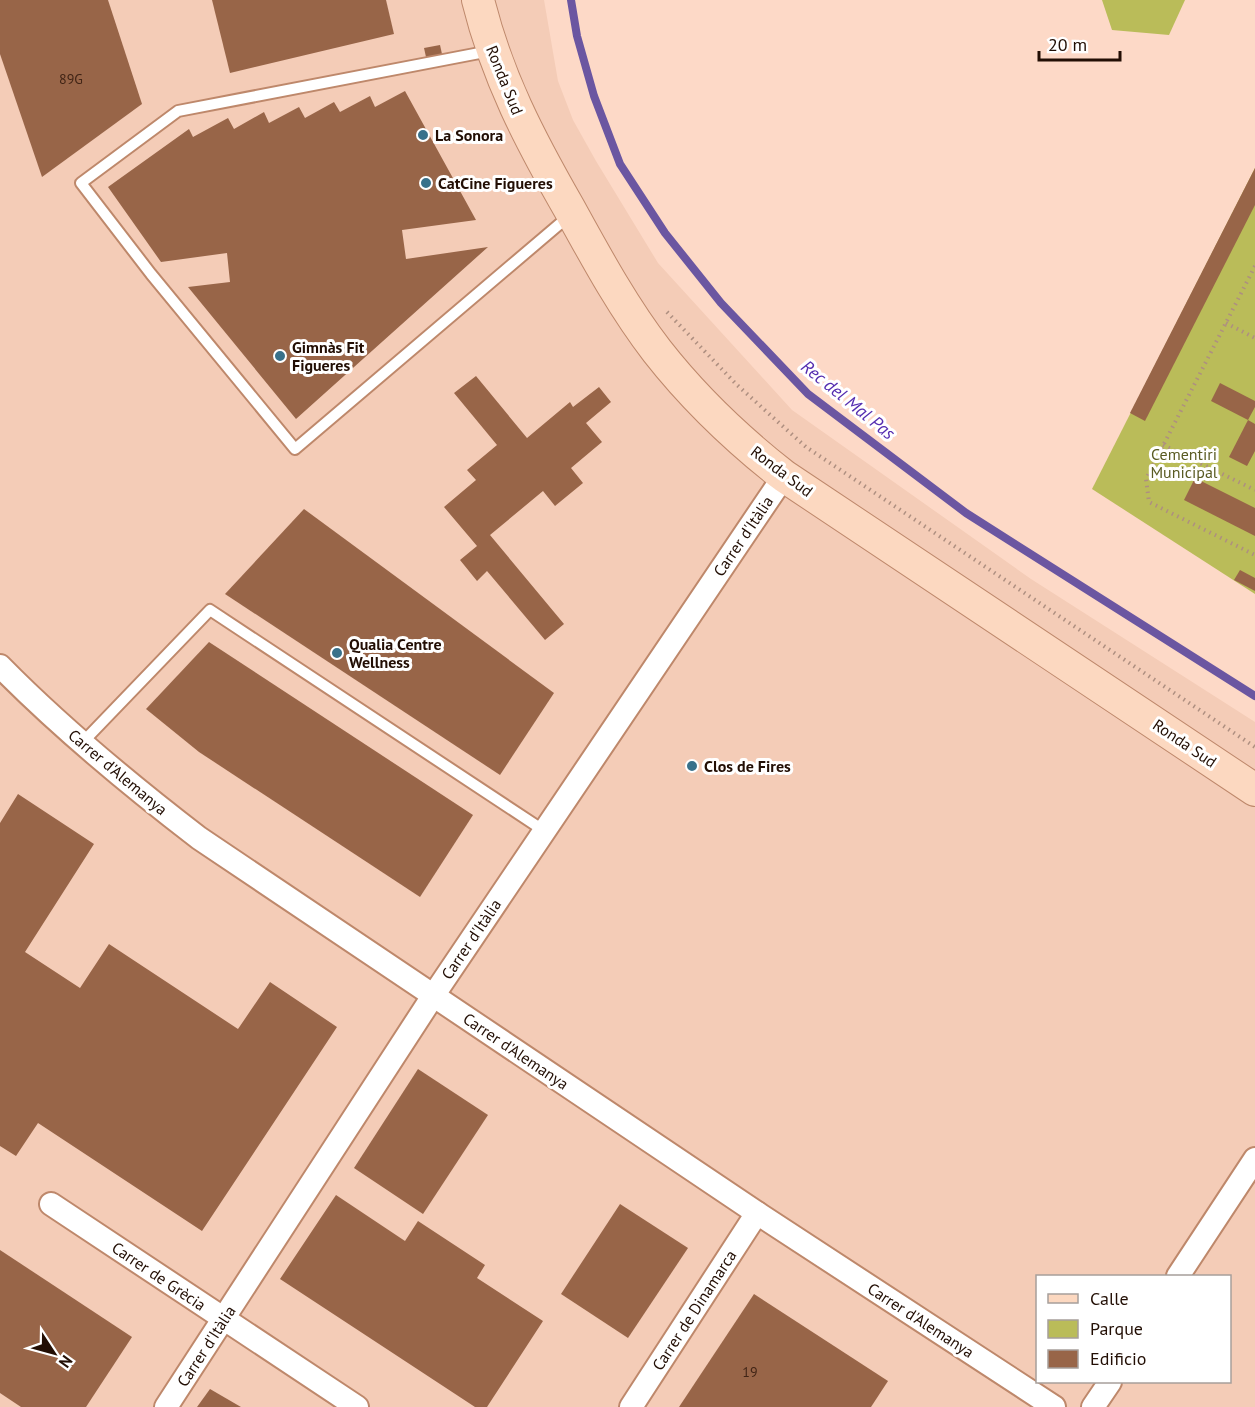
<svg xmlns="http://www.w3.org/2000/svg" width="1255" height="1407" viewBox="0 0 1255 1407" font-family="'PT Sans',sans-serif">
<rect width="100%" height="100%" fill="#fdd9c7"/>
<path fill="#f4ccb7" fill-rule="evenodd" d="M 0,0 L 544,0 L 558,81 L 573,120 L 596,161 L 658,263 L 792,410 L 1031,579 L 1255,722 L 1255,1407 L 0,1407 ZM 1038,1276 L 1230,1276 L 1230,1382 L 1038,1382 Z"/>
<g fill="#babc59">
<polygon points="1102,0 1185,0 1169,35 1112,30"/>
<polygon points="1255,168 1255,594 1092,489"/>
</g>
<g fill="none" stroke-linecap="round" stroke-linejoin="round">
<polyline stroke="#6b56a1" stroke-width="8" points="571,0 577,36 594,96 620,164 665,233 721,303 808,394 966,513 1255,696"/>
</g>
<g fill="#986548">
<polygon points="0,0 108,0 142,104 42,177 0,54"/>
<polygon points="212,0 386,0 394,34 230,73"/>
<polygon points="440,45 442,54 426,57 424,48"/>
<polygon points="405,91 476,220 402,230 406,259 488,247 296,419 188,287 230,282 227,253 161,262 108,187 189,129 193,137 228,118 234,129 264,112 269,123 299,107 305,118 334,102 340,112 370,96 375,107"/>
<polygon points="1255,168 1255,205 1145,421 1130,413"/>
<polygon points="476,376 527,438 570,402 573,407 599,387 611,402 586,423 602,442 571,468 583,483 555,506 543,491 490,535 564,624 545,640 487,571 477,581 460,560 477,546 444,507 476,480 467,470 497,445 454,393"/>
<polygon points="1220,383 1255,401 1255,407 1248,420 1211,401"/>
<polygon points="1248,420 1255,424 1255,451 1247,466 1229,457"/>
<polygon points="1195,478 1255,508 1255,536 1184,500"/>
<polygon points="304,509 554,693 500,775 225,594"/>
<polygon points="1240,570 1255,578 1255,591 1234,580"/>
<polygon points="209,642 473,815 420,897 199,752 146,709"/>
<polygon points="18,794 94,844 25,952 80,988 109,944 238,1029 270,982 337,1027 202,1231 38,1123 16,1156 0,1146 0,823"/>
<polygon points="418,1069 488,1115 423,1214 354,1168"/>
<polygon points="336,1195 405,1241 418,1221 485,1265 477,1278 543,1321 487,1407 475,1407 280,1279"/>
<polygon points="620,1204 688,1248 628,1338 561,1294"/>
<polygon points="0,1250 132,1337 86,1407 21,1407 0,1393"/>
<polygon points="754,1294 888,1381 871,1407 679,1407"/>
<polygon points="210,1389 241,1407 197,1407"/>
</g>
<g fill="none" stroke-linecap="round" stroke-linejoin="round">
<defs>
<g id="service">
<polyline points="490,51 178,111 81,183 151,274 295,449 569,216"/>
<polyline points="82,743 210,610 543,830"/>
</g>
<g id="minor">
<path d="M 0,666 C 62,729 130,785 199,838 L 757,1213 L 1054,1407"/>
<polyline points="51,1204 357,1407"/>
<polyline points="1178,1276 1255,1159"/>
<polyline points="166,1407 433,996 784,476"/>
<polyline points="631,1407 757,1213"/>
<polyline points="1093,1407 1110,1382"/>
</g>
<path id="secondary" d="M 478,0 C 497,77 530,140 569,208 C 596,257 623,307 657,351 C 693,397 738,440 784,476 L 1255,790"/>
</defs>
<use href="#service" stroke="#be886b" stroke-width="14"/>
<use href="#minor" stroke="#be886b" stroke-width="26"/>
<use href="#secondary" stroke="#be886b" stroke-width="34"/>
<g stroke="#ae8f80" stroke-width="4" stroke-dasharray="1.5 4.5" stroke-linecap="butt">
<polyline points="1255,266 1146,479 1149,502 1255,555"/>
<polyline points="667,312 737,385 806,447 1255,747"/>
<polyline points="1226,323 1255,338"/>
<polyline points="1163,445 1255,490"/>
</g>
<use href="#service" stroke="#fff" stroke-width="10"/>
<use href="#minor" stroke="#fff" stroke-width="22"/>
<use href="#secondary" stroke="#fcd8c0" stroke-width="32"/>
</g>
<g fill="#38718b" stroke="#fff" stroke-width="2">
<circle cx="423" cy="135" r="6"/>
<circle cx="426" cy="183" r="6"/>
<circle cx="280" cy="356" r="6"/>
<circle cx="337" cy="653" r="6"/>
<circle cx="692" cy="766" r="6"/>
</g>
<g text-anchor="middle" stroke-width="6" stroke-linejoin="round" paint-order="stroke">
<g font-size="14" fill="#402415">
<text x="71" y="84">89G</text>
<text x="750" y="1377">19</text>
</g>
<g font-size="16" fill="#220e04" stroke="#fff">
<text transform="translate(505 80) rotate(68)" y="6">Ronda Sud</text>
<text transform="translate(782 471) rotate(37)" y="6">Ronda Sud</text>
<text transform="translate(743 536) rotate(-56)" y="6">Carrer d'Itàlia</text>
<text transform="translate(1185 743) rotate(34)" y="6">Ronda Sud</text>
<text transform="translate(118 772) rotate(40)" y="6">Carrer d'Alemanya</text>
<text transform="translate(471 939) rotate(-56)" y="6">Carrer d'Itàlia</text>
<text transform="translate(516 1051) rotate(34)" y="6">Carrer d'Alemanya</text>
<text transform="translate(159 1276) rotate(34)" y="6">Carrer de Grècia</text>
<text transform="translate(694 1310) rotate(-57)" y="6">Carrer de Dinamarca</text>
<text transform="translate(921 1320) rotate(33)" y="6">Carrer d'Alemanya</text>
<text transform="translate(206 1346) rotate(-57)" y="6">Carrer d'Itàlia</text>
</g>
<g font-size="16" font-weight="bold" fill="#220e04" stroke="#fff" text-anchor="start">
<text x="435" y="141">La Sonora</text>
<text x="438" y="189">CatCine Figueres</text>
<text x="292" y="353">Gimnàs Fit<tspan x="292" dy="18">Figueres</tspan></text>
<text x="349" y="650">Qualia Centre<tspan x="349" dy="18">Wellness</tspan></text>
<text x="704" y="772">Clos de Fires</text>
</g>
<g font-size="16" fill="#5a5b23" stroke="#fff">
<text x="1184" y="460">Cementiri<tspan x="1184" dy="18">Municipal</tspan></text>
</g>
<g font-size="18" font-style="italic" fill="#552eb0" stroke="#fff">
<text transform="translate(848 400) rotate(39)" y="6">Rec del Mal Pas</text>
</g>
</g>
<rect x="1036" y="1275" width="195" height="108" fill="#ffffff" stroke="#a79f9b" stroke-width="1.5"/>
<rect x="1048" y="1294" width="30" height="9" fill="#fcd8c0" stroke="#a79f9b" stroke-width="1.5"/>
<text x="1090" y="1305" font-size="18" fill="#220e04">Calle</text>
<rect x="1048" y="1320" width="30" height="18" fill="#babc59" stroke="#a79f9b" stroke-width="1.5"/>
<text x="1090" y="1335" font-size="18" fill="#220e04">Parque</text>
<rect x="1048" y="1350" width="30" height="18" fill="#986548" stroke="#a79f9b" stroke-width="1.5"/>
<text x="1090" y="1365" font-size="18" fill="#220e04">Edificio</text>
<g transform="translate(54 1353) rotate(126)" stroke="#ffffff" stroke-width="4.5" paint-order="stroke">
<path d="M0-4.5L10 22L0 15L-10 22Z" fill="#220e04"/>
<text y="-9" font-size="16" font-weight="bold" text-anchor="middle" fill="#220e04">N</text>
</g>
<path d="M1039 51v9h81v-9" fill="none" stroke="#220e04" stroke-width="3"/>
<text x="1048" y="51" font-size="18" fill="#220e04" stroke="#ffffff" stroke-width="4.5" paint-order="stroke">20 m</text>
</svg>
